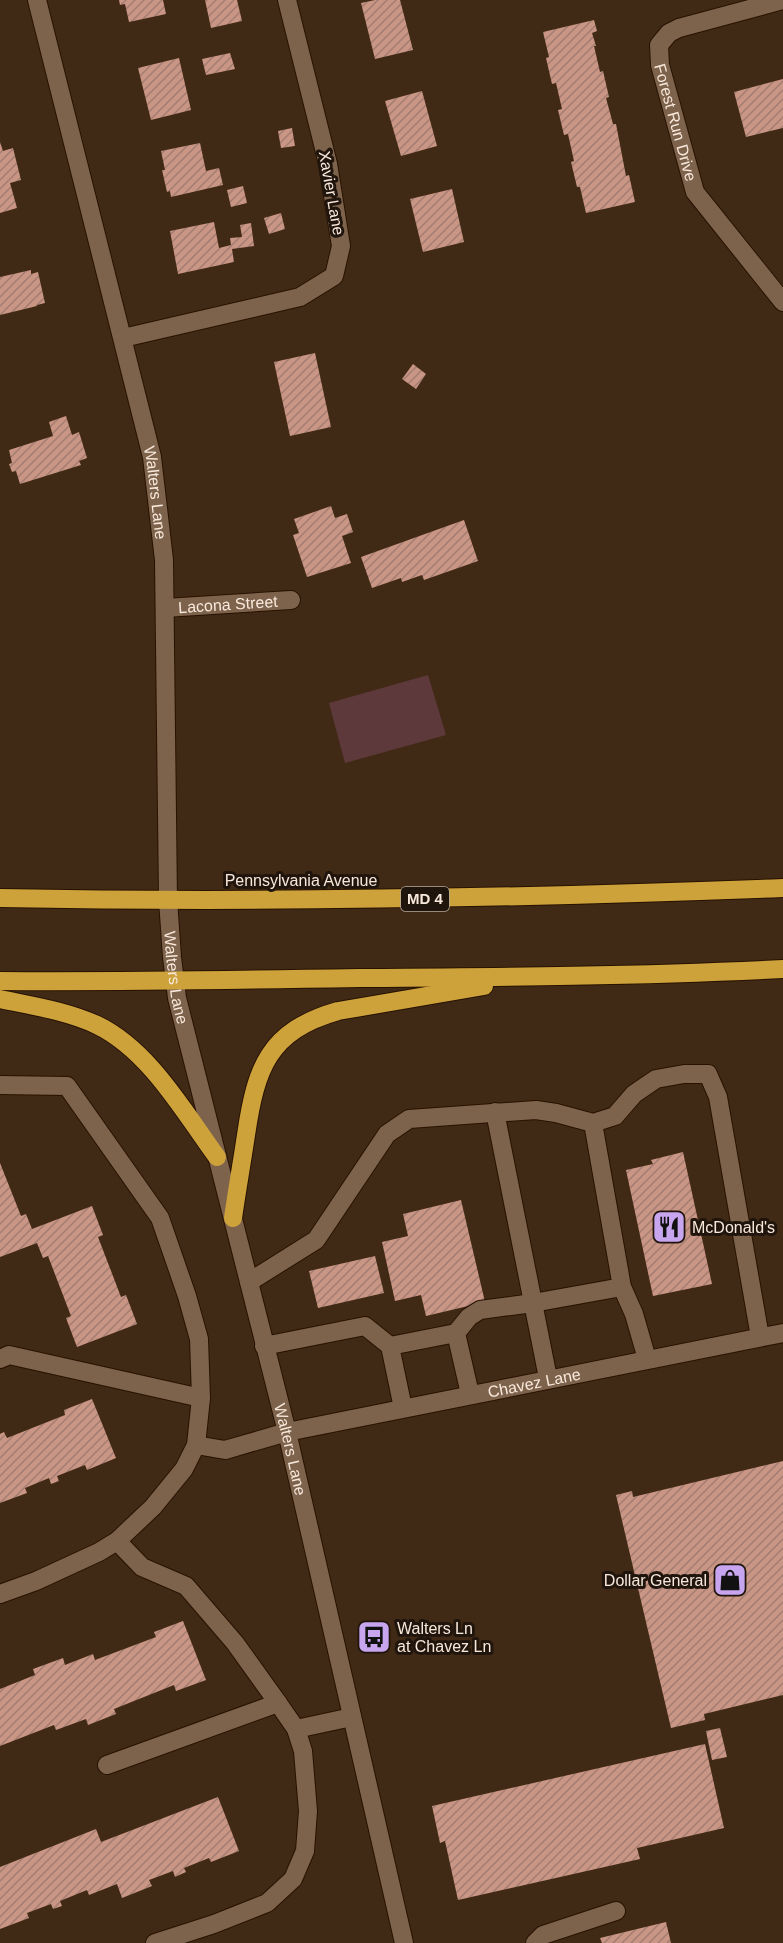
<svg xmlns="http://www.w3.org/2000/svg" width="783" height="1943" viewBox="0 0 783 1943" font-family="Arial,sans-serif">
<defs>
<pattern id="building-hatch" width="6" height="6" patternUnits="userSpaceOnUse" patternTransform="scale(1.5)"><rect width="6" height="6" fill="#c99585"/><path d="M-1 1l2-2M0 6l6-6M5 7l2-2" fill="none" stroke="#a37d71"/></pattern>
</defs>
<rect width="100%" height="100%" fill="#412a15"/>
<polygon fill="#5e393c" points="428,675 446,735 345,763 329,703"/>
<g fill="url(#building-hatch)">
<polygon points="119,0 163,0 166,14 129,22 125,4 120,5"/>
<polygon points="205,0 237,0 242,21 211,28"/>
<polygon points="375,0 400,0 413,50 375,59 361,3"/>
<polygon points="594,20 597,31 592,33 596,46 594,46 600,72 603,71 609,97 606,98 613,124 616,124 626,176 629,175 635,202 586,213 580,187 577,187 571,162 574,161 568,134 564,135 558,110 562,109 556,83 552,84 546,58 549,57 543,32"/>
<polygon points="230,53 235,69 206,75 202,59"/>
<polygon points="179,58 191,110 151,120 138,68"/>
<polygon points="783,79 783,128 746,137 734,92"/>
<polygon points="422,91 437,146 401,156 385,101"/>
<polygon points="292,128 295,146 281,148 278,131"/>
<polygon points="0,142 3,151 13,148 21,180 10,183 17,208 0,213"/>
<polygon points="200,143 206,171 219,168 223,185 171,197 170,191 167,192 162,170 165,170 161,151"/>
<polygon points="243,186 247,203 231,207 227,190"/>
<polygon points="452,189 464,242 423,252 410,199"/>
<polygon points="281,213 285,229 269,234 264,218"/>
<polygon points="214,222 219,248 231,245 230,238 242,237 240,225 251,223 254,246 232,249 234,262 178,274 170,231"/>
<polygon points="31,270 31,274 38,272 45,303 37,305 37,306 0,315 0,277"/>
<polygon points="315,353 331,427 290,436 274,362"/>
<polygon points="413,364 426,374 416,389 402,379"/>
<polygon points="66,416 72,435 79,432 87,458 79,461 81,465 20,484 16,471 12,472 9,464 12,463 9,450 53,436 49,422"/>
<polygon points="331,506 335,518 347,514 353,532 342,536 351,563 307,577 293,535 299,533 294,519"/>
<polygon points="464,520 478,561 424,580 422,575 402,582 401,578 372,588 361,557"/>
<polygon points="683,1152 712,1284 653,1296 626,1170 653,1164 651,1160"/>
<polygon points="0,1163 21,1216 26,1214 32,1229 92,1206 103,1235 98,1237 121,1297 126,1295 137,1324 77,1347 66,1318 71,1316 48,1256 43,1258 37,1243 0,1257"/>
<polygon points="461,1200 485,1302 426,1316 421,1295 395,1301 382,1242 408,1236 403,1214"/>
<polygon points="375,1256 384,1293 318,1308 309,1271"/>
<polygon points="92,1399 116,1458 87,1470 85,1465 57,1476 59,1481 51,1484 49,1478 25,1488 27,1493 0,1503 0,1434 4,1432 7,1438 65,1415 64,1410"/>
<polygon points="783,1461 783,1695 704,1714 705,1720 671,1728 616,1495 632,1491 633,1497"/>
<polygon points="183,1621 206,1680 176,1691 174,1685 114,1709 116,1714 88,1725 86,1719 56,1730 54,1725 0,1746 0,1689 35,1675 33,1669 63,1658 65,1665 93,1654 95,1660 156,1637 154,1632"/>
<polygon points="720,1728 727,1757 712,1760 706,1731"/>
<polygon points="705,1744 724,1828 637,1848 640,1859 458,1900 445,1841 440,1843 432,1806"/>
<polygon points="218,1797 239,1851 211,1862 209,1858 184,1868 186,1872 175,1877 173,1871 149,1880 152,1886 122,1898 117,1884 89,1895 87,1890 60,1901 62,1906 53,1909 51,1904 27,1913 29,1918 0,1929 0,1867 96,1829 101,1842"/>
<polygon points="666,1922 671,1943 602,1943 600,1938"/>
</g>
<g fill="none" stroke-linecap="round" stroke-linejoin="round">
<defs>
<g id="minor">
<path id="s1" d="M 37,0 L 152,457 L 164,560 L 168,900 L 172,957 L 177,998 L 287,1432 L 404,1943"/>
<path id="s2" d="M 783,0 L 679,28 L 669,33 L 659,45 L 660,65 L 695,192 L 783,302"/>
<polyline points="123,338 300,297 334,276 341,246 328,164 287,0"/>
<path id="s3" d="M 165,608 L 291,600"/>
<polyline points="0,1085 67,1086 160,1218 187,1296 199,1339 201,1398 196,1445 184,1469 153,1507 117,1541 99,1552 36,1581 0,1594"/>
<polyline points="495,1112 548,1378"/>
<polyline points="593,1123 622,1287 634,1314 647,1359"/>
<polyline points="249,1282 316,1240 387,1134 409,1119 536,1110 556,1113 593,1123 615,1116 634,1094 656,1079 684,1074 708,1074 718,1097 760,1337"/>
<polyline points="456,1333 469,1317 480,1310 533,1303 622,1287"/>
<polyline points="264,1346 365,1326 390,1346 403,1408"/>
<polyline points="390,1346 456,1333 470,1394"/>
<polyline points="0,1359 9,1355 201,1398"/>
<path id="s4" d="M 196,1445 L 225,1450 L 287,1432 L 783,1333"/>
<polyline points="117,1541 142,1567 186,1586 235,1643 278,1703 296,1729 303,1751 308,1811 305,1851 293,1879 267,1903 214,1924 155,1943"/>
<polyline points="296,1729 352,1717"/>
<polyline points="107,1765 278,1703"/>
<polyline points="535,1943 543,1935 616,1911"/>
</g>
<g id="highway">
<path d="M 0,898 C 261,903 522,898 783,888"/>
<path d="M 0,981 C 121,982 241,980 362,978 C 502,977 643,976 783,969"/>
<path d="M 0,999 C 33,1006 67,1011 97,1025 C 149,1050 184,1112 217,1157"/>
<path d="M 233,1218 C 237,1190 242,1162 246,1135 C 256,1068 268,1031 338,1011 L 484,986"/>
</g>
</defs>
<use href="#minor" stroke="#271200" stroke-width="20"/>
<use href="#highway" stroke="#271200" stroke-width="20"/>
<use href="#minor" stroke="#7d624c" stroke-width="18"/>
<use href="#highway" stroke="#cda23b" stroke-width="18"/>
</g>
<defs>
<symbol id="restaurant-square" viewBox="-11 -11 22 22"><rect x="-9" y="-9" width="18" height="18" rx="4" fill="#c7a6ef" stroke="#20150c"/><path d="M-5-6h1v4h1v-4h1v4h1v-4h1v5L-1.5 .5V6h-2V.5L-5-1ZM5-6V6H3V1.5H1.5Q1.5-4 5-6Z" fill="#111"/></symbol>
<symbol id="shop-square" viewBox="-11 -11 22 22"><rect x="-9" y="-9" width="18" height="18" rx="4" fill="#c7a6ef" stroke="#20150c"/><path d="M-5-2.5h2.3a2.7 3.5 0 0 1 5.4 0H5L5.5 6h-11ZM-1.5-2.5h3a1.5 2.3 0 0 0-3 0Z" fill="#111"/></symbol>
<symbol id="bus-square" viewBox="-11 -11 22 22"><rect x="-9" y="-9" width="18" height="18" rx="4" fill="#c7a6ef" stroke="#20150c"/><path d="M-5-6H5V4H4V6H2V4H-2V6H-4V4H-5ZM-3.5-4V0h7V-4ZM-3.5 1.2v1.5H-2V1.2ZM2 1.2v1.5H3.5V1.2Z" fill="#111"/></symbol>
</defs>
<g fill-rule="evenodd">
<use href="#restaurant-square" x="650" y="1208" width="38" height="38"/>
<use href="#shop-square" x="711" y="1561" width="38" height="38"/>
<use href="#bus-square" x="355" y="1618" width="38" height="38"/>
</g>
<g text-anchor="middle" stroke-width="6" stroke-linejoin="round" paint-order="stroke">
<rect fill="#20150c" stroke="#b7a99d" stroke-width="1.5" x="401" y="887" width="48" height="24" rx="4.5"/>
<g font-size="15" font-weight="bold" fill="#f8e8db">
<text x="425" y="904">MD 4</text>
</g>
<g font-size="16" fill="#f8e8db" stroke="#20150c">
<text dy="6" stroke="none"><textPath href="#s2" startOffset="214">Forest Run Drive</textPath></text>
<text transform="translate(332 193) rotate(80)" y="6">Xavier Lane</text>
<text dy="6" stroke="none"><textPath href="#s1" startOffset="507">Walters Lane</textPath></text>
<text dy="6" stroke="none"><textPath href="#s3" startOffset="63">Lacona Street</textPath></text>
<text x="301" y="886">Pennsylvania Avenue</text>
<text dy="6" stroke="none"><textPath href="#s1" startOffset="993">Walters Lane</textPath></text>
<text dy="6" stroke="none"><textPath href="#s4" startOffset="346">Chavez Lane</textPath></text>
<text dy="6" stroke="none"><textPath href="#s1" startOffset="1479">Walters Lane</textPath></text>
</g>
<g font-size="16" fill="#f8e8db" stroke="#20150c" text-anchor="start">
<text x="692" y="1233">McDonald's</text>
<text x="707" y="1586" text-anchor="end">Dollar General</text>
<text x="397" y="1634">Walters Ln<tspan x="397" dy="18">at Chavez Ln</tspan></text>
</g>
</g>
</svg>
